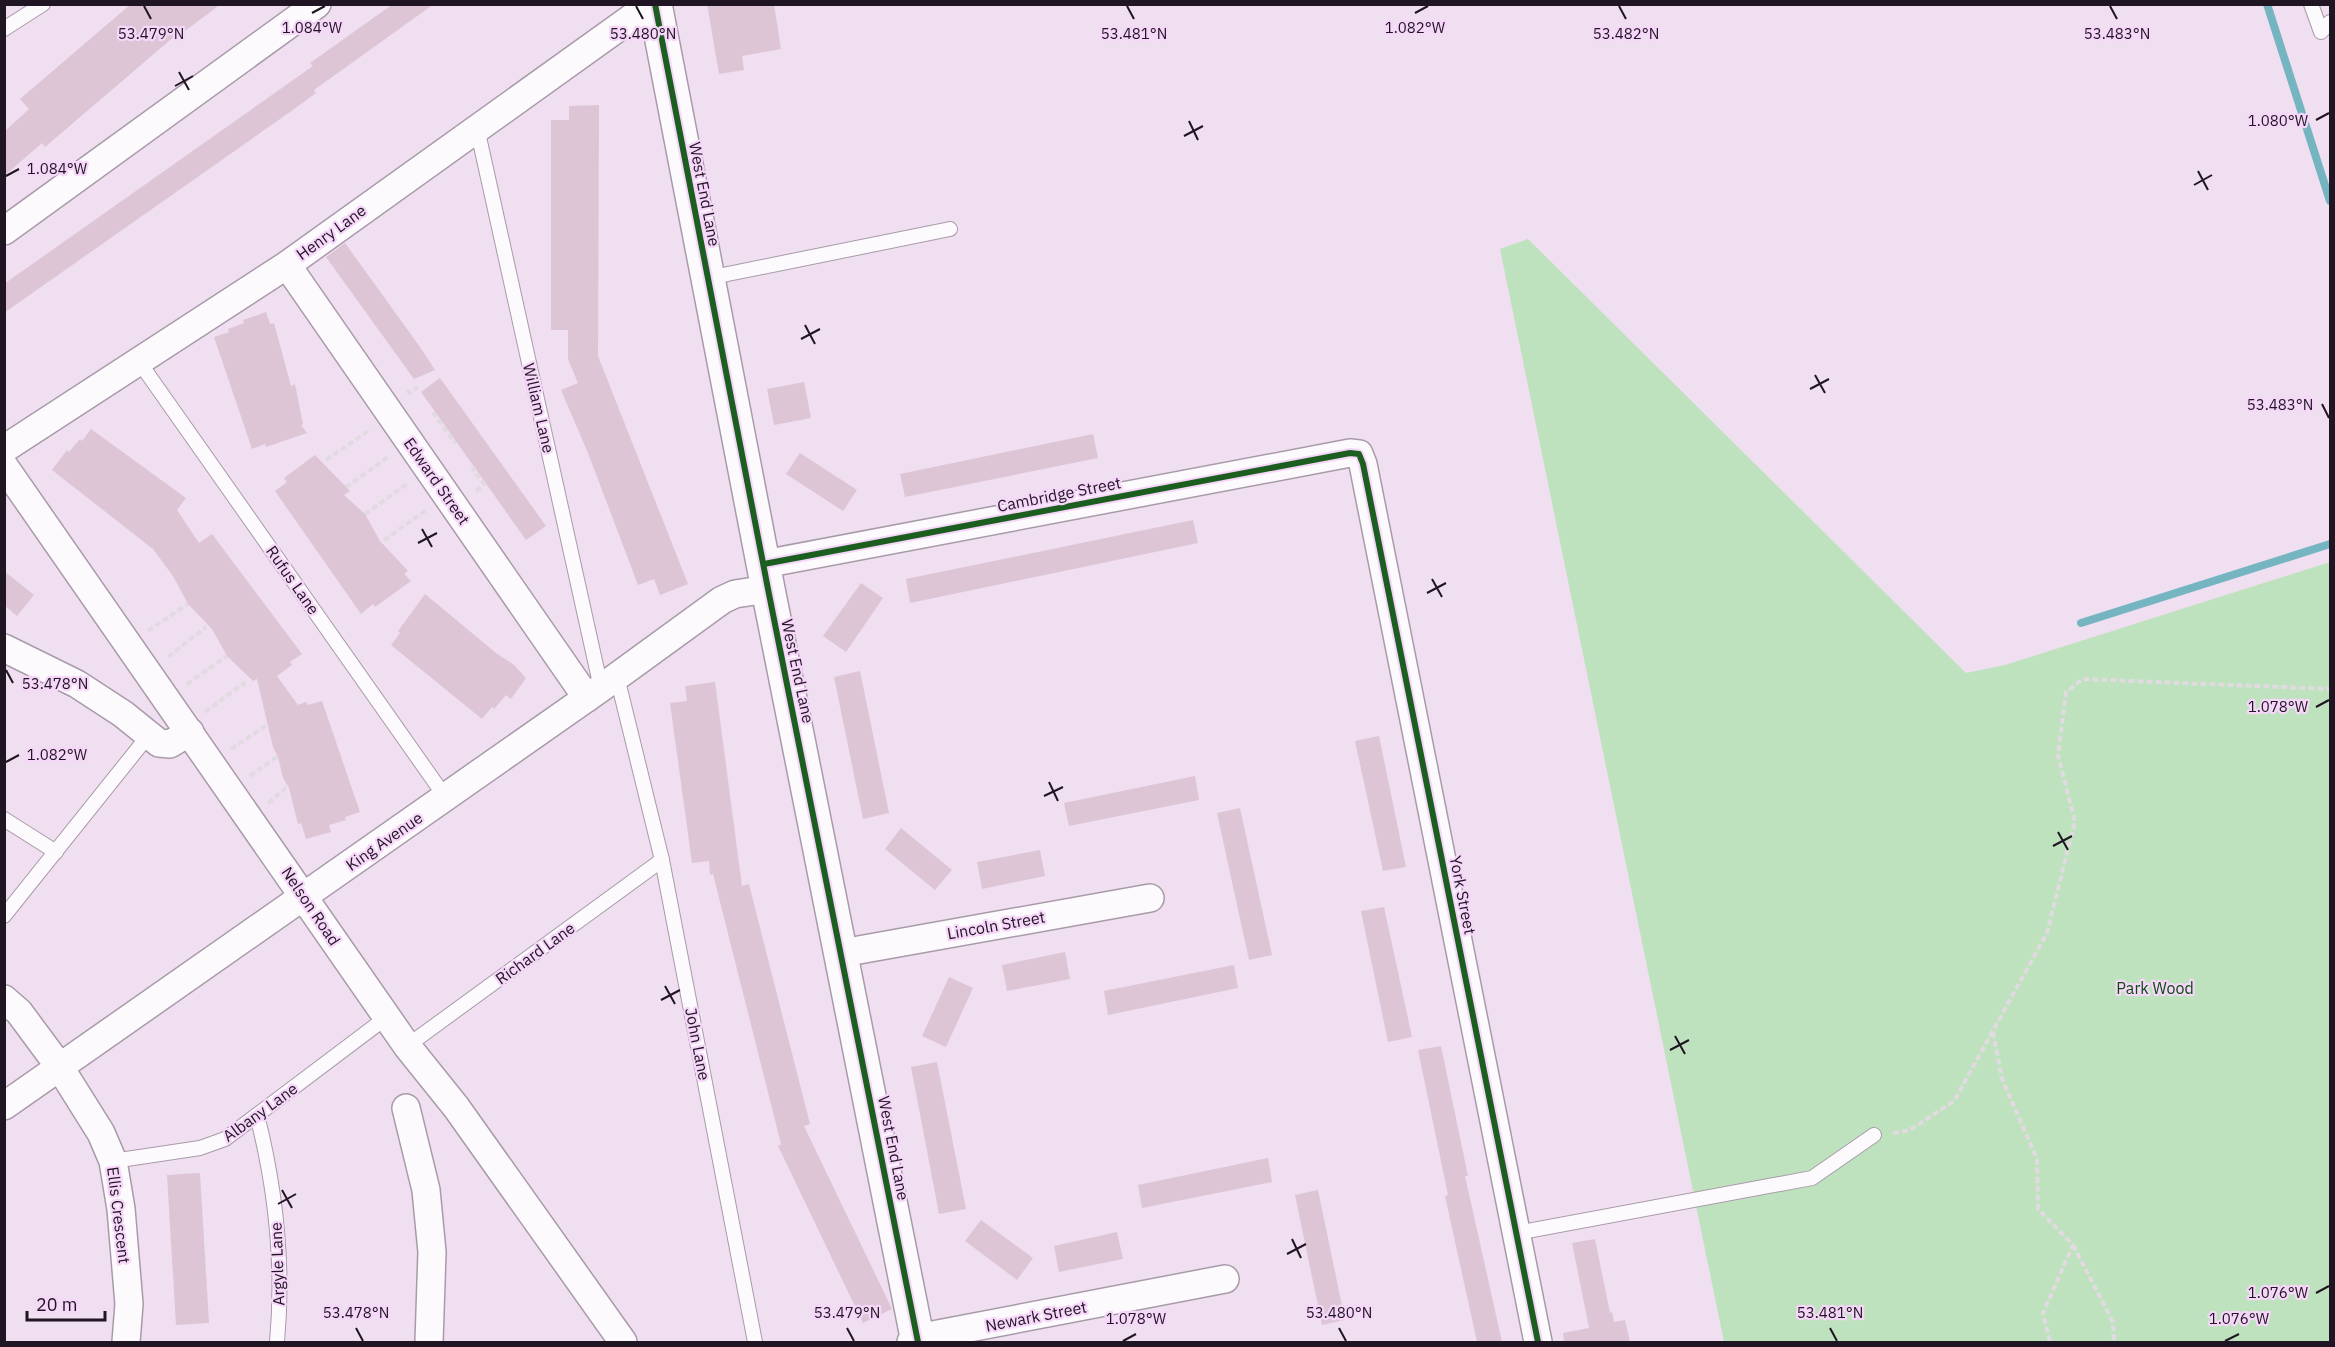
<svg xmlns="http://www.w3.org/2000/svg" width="2335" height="1347" viewBox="0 0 2335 1347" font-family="'IBM Plex Sans',sans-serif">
<rect width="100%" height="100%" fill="#f0def1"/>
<polygon fill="#bee2bd" points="1528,239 1966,673 2005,665 2330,562 2330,1342 1724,1342 1500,249"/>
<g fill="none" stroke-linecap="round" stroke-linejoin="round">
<g stroke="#75b5c1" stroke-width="8">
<polyline points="2267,4 2330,201"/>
<polyline points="2081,623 2330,544"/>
</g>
</g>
<g fill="#ddc5d6">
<polygon points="131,4 221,4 185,31 183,29 45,147 42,143 4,176 4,132 29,109 20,99"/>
<polygon points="393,4 434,4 314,90 316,93 290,112 4,313 4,284 313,66 310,63"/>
<polygon points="707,4 774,4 781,49 742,56 744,70 719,74"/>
<polygon points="599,105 598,356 688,584 660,595 654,579 638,585 588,453 561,390 578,383 568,359 568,330 551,330 551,120 569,120 569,106"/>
<polygon points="345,243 420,347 435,370 414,379 326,257"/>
<polygon points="266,312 270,324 274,323 291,386 295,384 303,424 301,425 307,433 266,447 265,444 252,449 214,337 229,332 228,329 244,323 243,320"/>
<polygon points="440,378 546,526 526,540 421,392"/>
<polygon points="804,382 811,418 774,425 767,389"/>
<polygon points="91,429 186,498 177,510 199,543 212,534 302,654 290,662 292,665 277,676 298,705 306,702 308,705 322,701 360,812 345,817 346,820 329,825 331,832 306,839 301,823 298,824 289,788 283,778 278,757 273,747 257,679 253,681 227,656 212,629 188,604 173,576 153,549 52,470 67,450 69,452 80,439 82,441"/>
<polygon points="1093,434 1098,458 905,497 900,474"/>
<polygon points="800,453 857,490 843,511 786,474"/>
<polygon points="315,455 350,491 344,495 365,514 380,541 408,571 404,574 411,581 375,607 373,604 361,614 275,491 287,482 284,478"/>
<polygon points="1193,520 1198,543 910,603 906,579"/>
<polygon points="4,571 34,595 17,616 4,605"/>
<polygon points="861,583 883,598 846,652 823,636"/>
<polygon points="425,594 496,653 514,665 526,678 511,699 506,695 494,709 492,707 482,719 391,645 400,633 398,631"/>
<polygon points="860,671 889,813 863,819 834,677"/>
<polygon points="715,682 742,886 749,884 755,908 810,1124 804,1126 892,1309 863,1323 778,1146 781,1144 713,874 710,875 709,861 692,863 670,703 687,701 685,686"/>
<polygon points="1379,736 1406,867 1383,871 1355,741"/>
<polygon points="1195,776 1199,800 1069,826 1064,803"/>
<polygon points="1240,808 1272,955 1249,960 1217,813"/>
<polygon points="901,828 952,870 935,890 885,849"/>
<polygon points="1040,850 1045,876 982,889 977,862"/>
<polygon points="1384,907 1412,1037 1388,1042 1361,911"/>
<polygon points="1065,952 1070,979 1007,991 1002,965"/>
<polygon points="1234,965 1238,988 1108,1015 1104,991"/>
<polygon points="949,977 973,988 946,1047 922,1036"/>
<polygon points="1441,1046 1468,1176 1465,1176 1502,1342 1477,1342 1445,1196 1448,1195 1418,1050"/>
<polygon points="937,1062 966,1209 939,1214 911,1067"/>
<polygon points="1268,1158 1272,1182 1142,1208 1138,1185"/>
<polygon points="200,1173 209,1323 176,1325 167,1175"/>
<polygon points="1318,1190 1345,1320 1322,1325 1295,1195"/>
<polygon points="981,1220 1033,1258 1017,1280 965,1241"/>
<polygon points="1117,1232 1123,1259 1059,1272 1054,1246"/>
<polygon points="1595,1239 1610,1313 1612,1312 1614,1322 1625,1320 1630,1342 1564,1342 1563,1333 1589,1328 1572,1243"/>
</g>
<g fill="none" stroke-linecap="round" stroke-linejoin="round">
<defs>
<g id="service">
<polyline points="2311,4 2321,32 2330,22"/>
<polyline points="4,29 43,4"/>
<polyline points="477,128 601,688"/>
<polyline points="708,278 950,229"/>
<polyline points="140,363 446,798"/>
<polyline points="617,677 662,860 755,1342"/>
<polyline points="4,819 56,852"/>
<polyline points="4,916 148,736"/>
<polyline points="407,1046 662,860"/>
<path d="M 257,1115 C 276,1190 284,1266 277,1342"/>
<polyline points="113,1161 200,1148 225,1139 387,1017"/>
<polyline points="1516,1233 1812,1178 1874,1135"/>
</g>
<g id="minor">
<polyline points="4,231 317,4"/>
<polyline points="287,265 587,698"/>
<polyline points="4,449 287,265 651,4"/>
<polyline points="4,466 407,1046 456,1107 623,1342"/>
<polyline points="764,564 1350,453 1359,454 1363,464 1538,1342"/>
<polyline points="4,648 77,684 123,714 159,743 170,744 190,732"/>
<polyline points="842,953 1150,898"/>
<polyline points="4,999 19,1012 59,1066 101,1133 113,1161 121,1209 129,1304 126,1342"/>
<polyline points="4,1106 601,688 722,600 735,594 768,589"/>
<polyline points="406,1108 426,1190 432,1252 429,1342"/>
<polyline points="911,1342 917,1338 1225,1279"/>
</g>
<polyline id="tertiary" points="655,4 768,589 918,1342"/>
</defs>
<use href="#service" stroke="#a89ba9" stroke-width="16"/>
<use href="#minor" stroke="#a89ba9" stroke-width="30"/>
<use href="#tertiary" stroke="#a89ba9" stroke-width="36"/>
<g stroke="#e1dbe1" stroke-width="4" stroke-dasharray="6 3" stroke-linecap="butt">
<polyline points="407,390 410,393 418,387"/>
<polyline points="436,413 434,414 454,442 456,441"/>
<polyline points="326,460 371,429"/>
<polyline points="346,487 388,457"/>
<polyline points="476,491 484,484 473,470 476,468"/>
<polyline points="365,514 407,484"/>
<polyline points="384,540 426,510"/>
<polyline points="148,631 188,604"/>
<polyline points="168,657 206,627"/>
<polyline points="187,684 227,656"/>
<polyline points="205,712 244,683 245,685 247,683"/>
<polyline points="231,749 267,725"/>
<polyline points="250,776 278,756"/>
<polyline points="268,803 287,787"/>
<polyline points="1993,1032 2002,1079 2037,1159 2038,1209 2073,1245 2043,1313 2050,1342"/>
<polyline points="1893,1133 1910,1130 1954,1101 2047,933 2075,821 2058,756 2066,692 2083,679 2330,689"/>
<polyline points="2073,1245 2113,1322 2114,1342"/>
</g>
<use href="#service" stroke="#fdfafd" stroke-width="14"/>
<use href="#minor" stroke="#fdfafd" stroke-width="27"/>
<use href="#tertiary" stroke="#fdfafd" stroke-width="33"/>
<defs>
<g id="cycleway">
<polyline points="655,4 768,589 918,1342"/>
<polyline points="764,564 1350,453 1359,454 1363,464 1538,1342"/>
</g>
</defs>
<use href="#cycleway" stroke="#f6d6f9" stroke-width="10"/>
<use href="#cycleway" stroke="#1b5e20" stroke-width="6"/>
</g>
<path fill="none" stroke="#201522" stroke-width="2" d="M 144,6 L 151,19M 636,6 L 643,19M 1127,6 L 1134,19M 1619,6 L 1626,19M 2110,6 L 2117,19M 312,13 L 325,6M 1415,13 L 1428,6M 179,72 L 189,90M 175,86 L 193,76M 2316,120 L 2329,113M 1189,121 L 1198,140M 1184,136 L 1203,126M 2198,171 L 2208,190M 6,176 L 19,169M 2194,185 L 2212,175M 805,325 L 815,344M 801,339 L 820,329M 1815,375 L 1825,393M 1810,389 L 1829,379M 2322,404 L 2329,418M 422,529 L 432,547M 418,543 L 437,533M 1432,579 L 1442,597M 1427,593 L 1446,583M 6,670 L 13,683M 2316,707 L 2329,700M 6,762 L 19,755M 1049,782 L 1058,801M 1044,796 L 1063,787M 2058,832 L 2068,850M 2053,846 L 2072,836M 665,986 L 675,1004M 661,1000 L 680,990M 1675,1036 L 1685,1054M 1670,1050 L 1689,1040M 282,1190 L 292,1208M 278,1204 L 296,1194M 1292,1239 L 1301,1258M 1287,1254 L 1306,1244M 2316,1293 L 2329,1286M 356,1328 L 363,1341M 847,1328 L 854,1341M 1339,1328 L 1346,1341M 1830,1328 L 1837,1341M 1123,1341 L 1136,1334M 2225,1341 L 2239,1334"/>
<g text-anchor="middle" stroke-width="4.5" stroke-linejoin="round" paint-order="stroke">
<g font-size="16" fill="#201522" stroke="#f6d6f9">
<text transform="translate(705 194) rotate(79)" y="6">West End Lane</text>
<text transform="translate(331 232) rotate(-36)" y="6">Henry Lane</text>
<text transform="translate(539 408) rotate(77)" y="6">William Lane</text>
<text transform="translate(437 481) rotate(55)" y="6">Edward Street</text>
<text transform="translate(1059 494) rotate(-11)" y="6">Cambridge Street</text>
<text transform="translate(293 580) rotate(55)" y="6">Rufus Lane</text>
<text transform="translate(798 671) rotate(78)" y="6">West End Lane</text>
<text transform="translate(384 841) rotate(-35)" y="6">King Avenue</text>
<text transform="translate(1463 895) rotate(79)" y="6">York Street</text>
<text transform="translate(311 906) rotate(56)" y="6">Nelson Road</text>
<text transform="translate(996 925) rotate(-10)" y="6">Lincoln Street</text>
<text transform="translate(535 953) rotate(-36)" y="6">Richard Lane</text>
<text transform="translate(698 1044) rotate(79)" y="6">John Lane</text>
<text transform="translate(260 1112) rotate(-36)" y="6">Albany Lane</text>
<text transform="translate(894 1148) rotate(79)" y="6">West End Lane</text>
<text transform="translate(119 1215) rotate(83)" y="6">Ellis Crescent</text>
<text transform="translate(277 1264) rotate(-92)" y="6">Argyle Lane</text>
<text transform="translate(1036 1316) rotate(-11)" y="6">Newark Street</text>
</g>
<g font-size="16" fill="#0c4b0f" stroke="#f6d6f9">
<text x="2155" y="994">Park Wood</text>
</g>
</g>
<g font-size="15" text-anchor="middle" fill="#201522" stroke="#f6d6f9" stroke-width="4.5" stroke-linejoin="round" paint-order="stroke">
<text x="312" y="33">1.084°W</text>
<text x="1415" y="33">1.082°W</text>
<text x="151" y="39">53.479°N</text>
<text x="643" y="39">53.480°N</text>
<text x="1134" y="39">53.481°N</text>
<text x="1626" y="39">53.482°N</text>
<text x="2117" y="39">53.483°N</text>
<text x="2278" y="126">1.080°W</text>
<text x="57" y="174">1.084°W</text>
<text x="2280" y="410">53.483°N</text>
<text x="55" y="689">53.478°N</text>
<text x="2278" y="712">1.078°W</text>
<text x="57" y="760">1.082°W</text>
<text x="2278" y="1298">1.076°W</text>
<text x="356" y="1318">53.478°N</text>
<text x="847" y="1318">53.479°N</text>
<text x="1339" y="1318">53.480°N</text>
<text x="1830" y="1318">53.481°N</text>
<text x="1136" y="1324">1.078°W</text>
<text x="2239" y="1324">1.076°W</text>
</g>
<rect width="2335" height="1347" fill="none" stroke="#201522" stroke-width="12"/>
<path d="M27 1311v9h78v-9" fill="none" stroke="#201522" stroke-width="3"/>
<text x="36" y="1311" font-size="18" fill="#201522" stroke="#f6d6f9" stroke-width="4.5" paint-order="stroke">20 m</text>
</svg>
